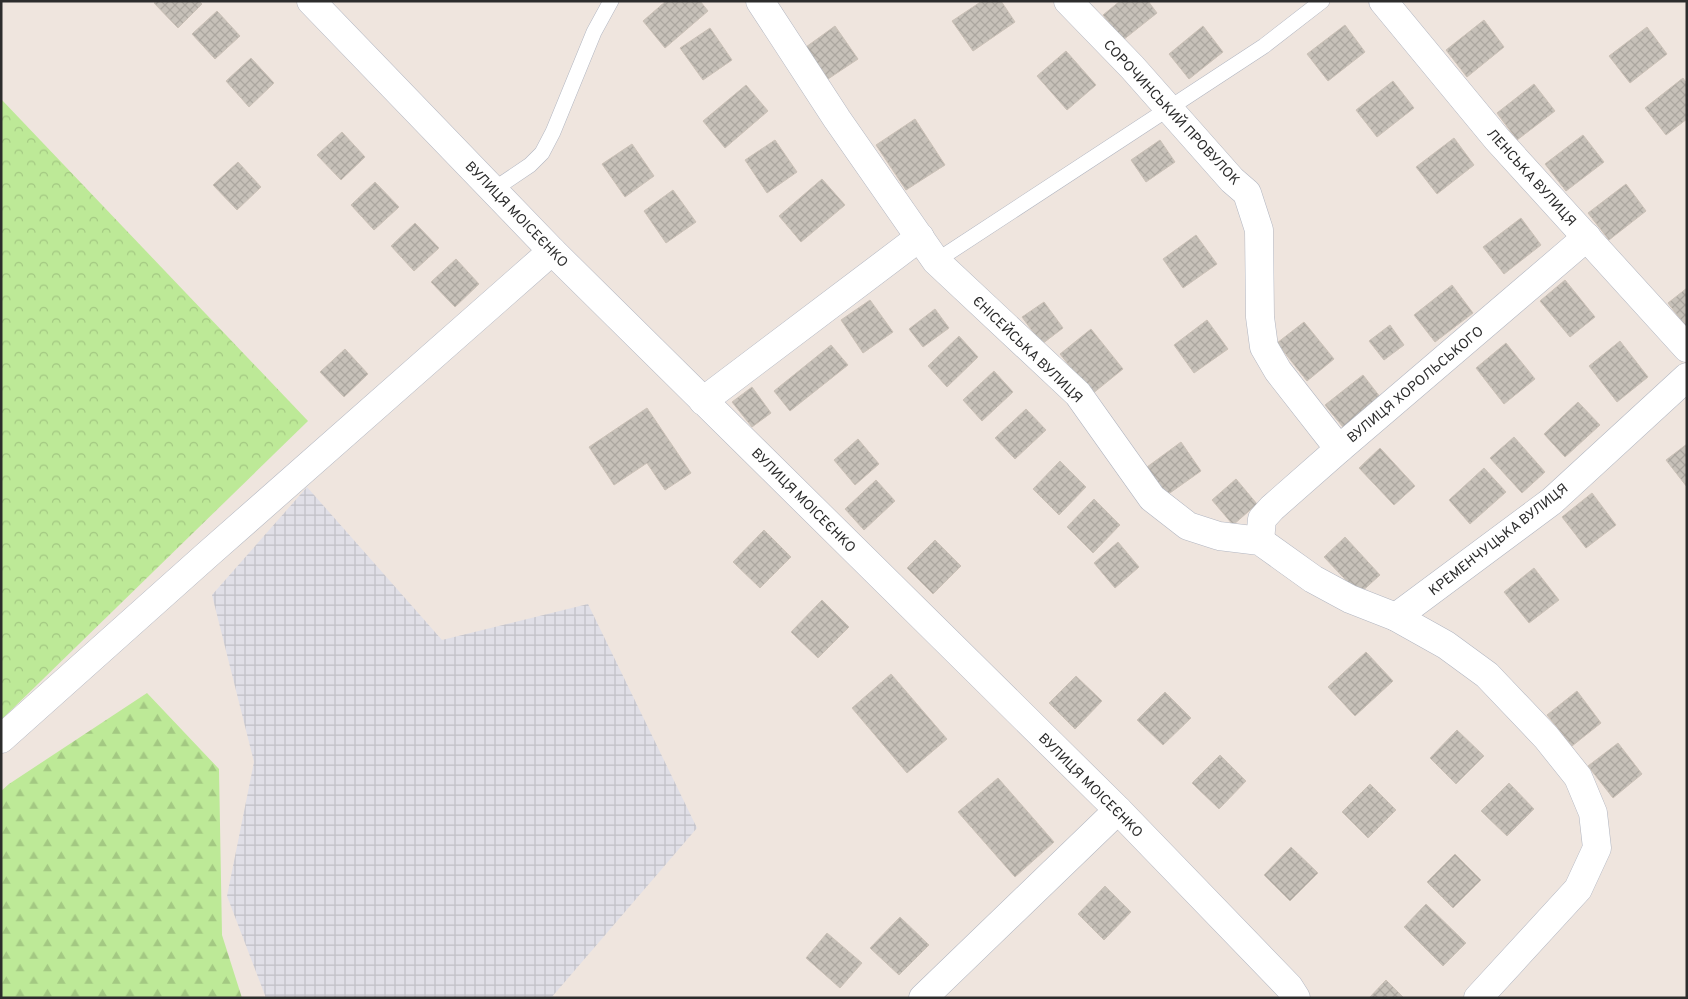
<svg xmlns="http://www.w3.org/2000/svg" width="1688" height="999" viewBox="0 0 1688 999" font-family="Overpass,sans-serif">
<defs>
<pattern id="industrial-grid" width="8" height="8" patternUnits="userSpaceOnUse" patternTransform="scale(1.25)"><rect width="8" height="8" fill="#e0dfe7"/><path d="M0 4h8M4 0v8" fill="none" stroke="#c0c0c6"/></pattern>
<pattern id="forest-firs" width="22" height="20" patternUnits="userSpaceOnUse" patternTransform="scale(1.25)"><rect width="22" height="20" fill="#bde997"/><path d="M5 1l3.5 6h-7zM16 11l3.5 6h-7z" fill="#a3c882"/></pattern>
<pattern id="park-crowns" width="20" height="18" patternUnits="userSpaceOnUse" patternTransform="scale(1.25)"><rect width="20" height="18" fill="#bde997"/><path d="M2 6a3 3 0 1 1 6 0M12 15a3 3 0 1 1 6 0" fill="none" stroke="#a3c882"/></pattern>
<pattern id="building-cross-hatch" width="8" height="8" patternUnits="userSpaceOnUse" patternTransform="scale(1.25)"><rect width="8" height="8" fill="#c7c1b9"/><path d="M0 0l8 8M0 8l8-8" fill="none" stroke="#aba69f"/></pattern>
</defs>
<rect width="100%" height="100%" fill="#efe5de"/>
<polygon fill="url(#industrial-grid)" points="307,487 442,640 588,604 697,828 551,998 266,998 227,896 254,762 212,595"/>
<polygon fill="url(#forest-firs)" points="147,693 219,769 222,935 242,998 1,998 1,791 9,784"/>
<polygon fill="url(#park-crowns)" points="1,99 308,421 1,720"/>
<g fill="url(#building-cross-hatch)" stroke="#cbc1b7">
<polygon points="156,1 199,1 202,4 178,28 154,3"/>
<polygon points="666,1 700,1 708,11 665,48 643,21"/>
<polygon points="982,1 1001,1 1015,22 973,51 952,21"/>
<polygon points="1120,1 1148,1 1157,13 1123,40 1103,15"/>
<polygon points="217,11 240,36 215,59 192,34"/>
<polygon points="1484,20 1504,47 1467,77 1446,50"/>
<polygon points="1345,25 1365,52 1328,81 1307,54"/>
<polygon points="835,26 858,59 828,79 806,47"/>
<polygon points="1203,26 1223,52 1189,79 1169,54"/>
<polygon points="1647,27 1667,54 1630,83 1609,56"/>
<polygon points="710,28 732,60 703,80 680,48"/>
<polygon points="1066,51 1096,85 1067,110 1037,76"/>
<polygon points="251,58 274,83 249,107 226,81"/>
<polygon points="1683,78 1687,84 1687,119 1666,135 1645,108"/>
<polygon points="1393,81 1414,108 1377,137 1356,110"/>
<polygon points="1534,84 1555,111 1517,140 1497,113"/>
<polygon points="746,85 768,111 725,148 703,121"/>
<polygon points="915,119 945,165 906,190 876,145"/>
<polygon points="342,132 365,157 341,180 317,155"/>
<polygon points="1583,135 1604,162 1566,191 1545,164"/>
<polygon points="1454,138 1474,165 1437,194 1416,167"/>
<polygon points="775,140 797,172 767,193 745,160"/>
<polygon points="1160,140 1175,162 1146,182 1131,160"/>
<polygon points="632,144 654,176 625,197 602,164"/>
<polygon points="238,162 261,187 237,210 213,185"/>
<polygon points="822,179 845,205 801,242 779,216"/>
<polygon points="375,182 399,207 374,230 351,205"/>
<polygon points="1626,184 1646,211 1609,240 1588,213"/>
<polygon points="673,190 696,222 666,243 644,211"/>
<polygon points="1521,218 1541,245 1504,274 1483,247"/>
<polygon points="415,223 439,248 414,271 391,246"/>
<polygon points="1196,235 1217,264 1183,288 1163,259"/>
<polygon points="456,259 479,284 455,307 431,282"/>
<polygon points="1565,280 1595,317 1570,337 1540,301"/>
<polygon points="1452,285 1473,313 1435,342 1414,315"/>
<polygon points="1687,288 1687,328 1668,303"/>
<polygon points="870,300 893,332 863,353 841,320"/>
<polygon points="1044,302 1063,328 1042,344 1022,317"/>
<polygon points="935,309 949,328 923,347 909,329"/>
<polygon points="1207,320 1228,349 1194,373 1174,345"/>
<polygon points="1304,322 1334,359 1307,381 1277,343"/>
<polygon points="1390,325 1404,345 1384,360 1369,341"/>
<polygon points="1091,329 1123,369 1092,394 1060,354"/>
<polygon points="959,336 978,357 947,387 928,366"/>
<polygon points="1620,341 1648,377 1617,402 1589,366"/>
<polygon points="1506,343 1535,379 1504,404 1476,368"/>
<polygon points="831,345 848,365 790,411 774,391"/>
<polygon points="345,349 368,374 344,397 320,372"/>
<polygon points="994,371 1013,392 982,421 963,400"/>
<polygon points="1363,375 1384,402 1347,432 1325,405"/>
<polygon points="752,387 771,413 752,427 732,402"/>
<polygon points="1578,402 1600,425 1565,457 1544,434"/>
<polygon points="647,408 691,473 665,490 647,463 614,485 589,447"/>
<polygon points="1026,409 1046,430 1015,459 995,438"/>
<polygon points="1514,437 1545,472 1522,493 1490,458"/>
<polygon points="858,439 879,464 855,485 834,460"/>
<polygon points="1181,442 1201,471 1167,495 1147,467"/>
<polygon points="1687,444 1687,487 1666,460"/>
<polygon points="1380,448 1415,486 1394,505 1359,468"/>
<polygon points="1060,461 1086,487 1059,515 1033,489"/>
<polygon points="1484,468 1506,492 1470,524 1449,500"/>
<polygon points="1236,479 1257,504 1233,525 1212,500"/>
<polygon points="876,480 895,501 864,530 845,509"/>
<polygon points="1592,493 1616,525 1586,548 1562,517"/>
<polygon points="1094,499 1120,525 1093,553 1067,527"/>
<polygon points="764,530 791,557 760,588 733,562"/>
<polygon points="1345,537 1380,575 1359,594 1324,557"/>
<polygon points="935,540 961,566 933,594 907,568"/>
<polygon points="1118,542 1139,567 1115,588 1094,563"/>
<polygon points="1534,568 1559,600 1529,623 1504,592"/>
<polygon points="822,600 849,627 818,658 791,632"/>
<polygon points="1366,652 1393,681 1355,716 1328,687"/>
<polygon points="891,674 947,739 907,773 852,708"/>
<polygon points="1076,676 1102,701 1075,729 1049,703"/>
<polygon points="1577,691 1601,723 1572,746 1547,715"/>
<polygon points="1165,692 1191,718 1163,745 1137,720"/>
<polygon points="1457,730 1484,756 1456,784 1430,758"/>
<polygon points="1618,743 1642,774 1613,798 1588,766"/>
<polygon points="1220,755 1246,781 1219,809 1192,783"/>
<polygon points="998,778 1054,842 1015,877 958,812"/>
<polygon points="1509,783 1534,809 1507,836 1481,811"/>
<polygon points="1370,784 1396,810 1368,838 1342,812"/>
<polygon points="1291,847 1318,873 1290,901 1264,875"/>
<polygon points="1455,854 1481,880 1453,908 1427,882"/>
<polygon points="1105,886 1131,912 1104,940 1078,914"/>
<polygon points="1426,904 1466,943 1443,966 1404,927"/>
<polygon points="900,917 929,945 899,975 870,948"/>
<polygon points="827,933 862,963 840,988 806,958"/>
<polygon points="1386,980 1404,998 1369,998"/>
</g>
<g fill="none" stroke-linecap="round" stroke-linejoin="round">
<defs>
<g id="lane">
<polyline points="493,190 530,165 542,153 553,132 594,32 611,1"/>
<polyline points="936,261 1264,46 1322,1"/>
</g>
<g id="street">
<polyline points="760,1 837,119 936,261 1078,394 1152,498 1188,526 1219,536 1260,541 1313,579 1350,599 1396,617 1446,645 1487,675 1546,737 1578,777 1593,813 1597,848 1578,889 1478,998"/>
<polyline points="1068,1 1132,67 1232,180 1247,193 1259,230 1260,317 1264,347 1278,371 1339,449"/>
<polyline points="1383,1 1497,139 1687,348"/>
<polyline points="703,401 920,237"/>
<polyline points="1260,541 1262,519 1272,508 1339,449 1587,237"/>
<polyline points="1396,617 1552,501 1687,377"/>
<polyline points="1,739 207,555 552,251"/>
</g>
<g id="secondary">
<polyline points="311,1 552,251 1118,810 1289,987 1296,998"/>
<polyline points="923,998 1118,810"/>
</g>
</defs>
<use href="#lane" stroke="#b2b6c1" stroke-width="16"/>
<use href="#street" stroke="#b2b6c1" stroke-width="29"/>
<use href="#secondary" stroke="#b2b6c1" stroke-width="29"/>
<use href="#lane" stroke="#fff" stroke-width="15"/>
<use href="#street" stroke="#fff" stroke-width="28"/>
<use href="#secondary" stroke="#fff" stroke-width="28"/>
</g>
<g text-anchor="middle" stroke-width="4.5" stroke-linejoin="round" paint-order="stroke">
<g font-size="14" fill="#2c2c2c" stroke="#fff">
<text transform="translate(1172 112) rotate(47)" y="5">СОРОЧИНСЬКИЙ ПРОВУЛОК</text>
<text transform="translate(1532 177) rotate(48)" y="5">ЛЕНСЬКА ВУЛИЦЯ</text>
<text transform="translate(517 214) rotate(46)" y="5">ВУЛИЦЯ МОІСЕЄНКО</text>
<text transform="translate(1028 349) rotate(44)" y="5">ЄНІСЕЙСЬКА ВУЛИЦЯ</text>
<text transform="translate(1415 384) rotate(-40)" y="5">ВУЛИЦЯ ХОРОЛЬСЬКОГО</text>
<text transform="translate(804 500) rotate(45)" y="5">ВУЛИЦЯ МОІСЕЄНКО</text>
<text transform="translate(1498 539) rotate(-38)" y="5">КРЕМЕНЧУЦЬКА ВУЛИЦЯ</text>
<text transform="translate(1091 785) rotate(45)" y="5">ВУЛИЦЯ МОІСЕЄНКО</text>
</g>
</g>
<rect width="1688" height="999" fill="none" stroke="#2c2c2c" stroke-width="5"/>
</svg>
